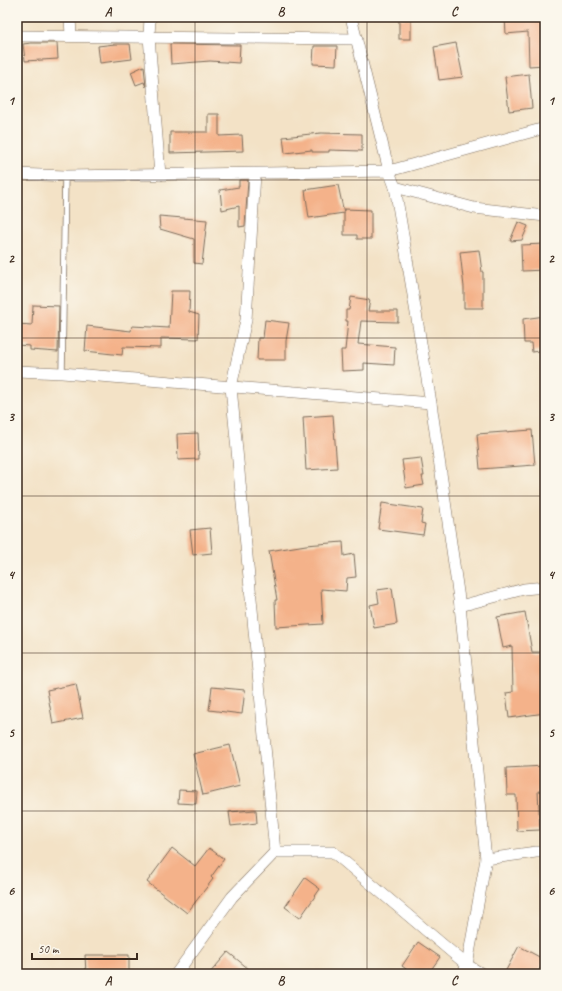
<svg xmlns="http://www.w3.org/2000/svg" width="562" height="991" viewBox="0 0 562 991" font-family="Caveat,sans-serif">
<rect width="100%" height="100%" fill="#fbf7ec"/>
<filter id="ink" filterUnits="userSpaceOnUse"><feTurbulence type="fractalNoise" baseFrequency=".025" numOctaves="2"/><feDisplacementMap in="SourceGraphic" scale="8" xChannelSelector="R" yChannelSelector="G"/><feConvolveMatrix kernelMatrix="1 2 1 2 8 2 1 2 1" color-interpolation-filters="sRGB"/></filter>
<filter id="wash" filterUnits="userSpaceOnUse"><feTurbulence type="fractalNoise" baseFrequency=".012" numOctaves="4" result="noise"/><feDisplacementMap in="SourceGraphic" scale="16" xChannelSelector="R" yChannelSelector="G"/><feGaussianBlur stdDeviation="0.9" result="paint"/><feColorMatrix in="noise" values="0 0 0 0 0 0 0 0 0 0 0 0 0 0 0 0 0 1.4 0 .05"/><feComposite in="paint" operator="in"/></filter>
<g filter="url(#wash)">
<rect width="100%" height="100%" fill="#f3e2c6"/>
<g id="blocks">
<g fill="#f4b28a">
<polygon points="505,17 545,17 545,65 529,66 528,32 506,34"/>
<rect x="399" y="19" width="12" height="20"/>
<polygon points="31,43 57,43 58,59 25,61 23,44"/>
<polygon points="456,43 463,77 439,80 434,47"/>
<polygon points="115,44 130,44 132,59 100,63 98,46"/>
<polygon points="170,44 240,45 239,63 210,61 171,64"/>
<polygon points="314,46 337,46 336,65 313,64"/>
<polygon points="144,66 146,87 144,82 136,85 131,72"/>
<polygon points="529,74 532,108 509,111 505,77"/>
<polygon points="208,114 219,114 219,136 242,135 243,151 170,153 170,132 208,132"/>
<polygon points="311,134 321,133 362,134 362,151 329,150 329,152 312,152 312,150 285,153 283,137"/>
<polygon points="239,180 248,180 245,226 239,227 239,206 222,210 220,190 239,187"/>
<polygon points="338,185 344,213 309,218 305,190"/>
<polygon points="344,209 371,210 371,239 357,239 357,235 344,235"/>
<polygon points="159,216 207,220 202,264 194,263 194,239 160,229"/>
<polygon points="518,222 528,226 522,240 510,241"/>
<polygon points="545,244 545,270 522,271 521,245"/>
<polygon points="479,250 482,272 483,272 483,308 464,308 464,287 460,252"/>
<polygon points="171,291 190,291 189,312 199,315 198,339 161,338 161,348 123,347 122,355 85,351 87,326 131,331 132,326 169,328"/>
<polygon points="351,297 370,300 368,311 398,311 398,322 361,321 358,344 395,347 394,365 364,363 364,370 342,371 341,350 345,350 348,321 346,321 346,310 349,310"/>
<polygon points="33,305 59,306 58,352 30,350 30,346 17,345 17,324 32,325"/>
<polygon points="545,316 545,350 532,352 531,343 524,343 523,319"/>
<polygon points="265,320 289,323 286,341 286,360 257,360 258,338 263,338"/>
<polygon points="333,415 337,468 306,470 303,417"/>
<polygon points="532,430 535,465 480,469 477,434"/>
<polygon points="198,433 199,459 178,460 177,434"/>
<polygon points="421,458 424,476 422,476 424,485 406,488 402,460"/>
<polygon points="382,503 423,509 421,523 425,524 423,535 378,529"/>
<polygon points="210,528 212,553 193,555 190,530"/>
<polygon points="343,542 344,556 354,554 356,577 347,578 346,591 321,589 323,624 276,627 275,600 277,600 269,551 306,545"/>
<polygon points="392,588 397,624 374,628 370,605 379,603 377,590"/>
<polygon points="525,612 532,652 545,652 545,713 509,718 506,693 513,692 512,646 503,648 497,617"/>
<polygon points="76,684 83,718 53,724 47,690"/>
<polygon points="212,687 245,690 242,714 209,710"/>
<polygon points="230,745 240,786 203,795 193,754"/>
<polygon points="545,766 545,792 538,791 540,830 517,831 516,795 507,795 506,768"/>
<polygon points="179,790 197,791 196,804 178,803"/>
<polygon points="256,810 257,823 231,826 229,812"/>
<polygon points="172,848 195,866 209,848 224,859 211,877 213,879 187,913 147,882"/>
<polygon points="305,878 320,889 300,918 285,907"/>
<polygon points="418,942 440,957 428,974 413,974 402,966"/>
<polygon points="519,946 545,960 537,974 504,974"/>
<polygon points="228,952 255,974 209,974"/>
<polygon points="85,955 129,955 129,974 86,974"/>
</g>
</g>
</g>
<g filter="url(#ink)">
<use href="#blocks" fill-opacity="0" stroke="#7b6a59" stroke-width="1"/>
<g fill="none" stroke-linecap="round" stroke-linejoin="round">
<defs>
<polyline id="service" points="62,373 65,176"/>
<g id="minor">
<polyline points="70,17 71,36"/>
<polyline points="150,17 149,37 160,175"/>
<polyline points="351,17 389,171 545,128"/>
<polyline points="17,36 357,39"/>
<polyline points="17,174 65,176 389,171 395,187 431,403 460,606 486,859 467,965 463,974"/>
<polyline points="255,174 246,320 231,387 275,852"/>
<polyline points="395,187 474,208 545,216"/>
<polyline points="17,371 62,373 431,403"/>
<polyline points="460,606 524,589 545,587"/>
<polyline points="486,859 536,852 545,852"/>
<polyline points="176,974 232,897 275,852 333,852 467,965 482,974"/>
</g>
</defs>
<use href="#service" stroke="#7b6a59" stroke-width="7"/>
<use href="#minor" stroke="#7b6a59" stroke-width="12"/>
<use href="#service" stroke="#fff" stroke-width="5.5"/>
<use href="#minor" stroke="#fff" stroke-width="11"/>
</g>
</g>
<path fill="none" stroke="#3b2a1e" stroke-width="1" stroke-opacity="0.55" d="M 195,17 L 195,974M 367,17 L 367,974M 17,180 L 545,180M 17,338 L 545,338M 17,496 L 545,496M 17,653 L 545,653M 17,811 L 545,811"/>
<rect width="562" height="991" fill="none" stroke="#fbf7ec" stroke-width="44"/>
<path d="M32 953v6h105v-6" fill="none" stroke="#3b2a1e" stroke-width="2"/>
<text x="38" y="953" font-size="12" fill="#3b2a1e" stroke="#fbf7ec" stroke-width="3" paint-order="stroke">50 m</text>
<rect x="22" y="22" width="518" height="947" fill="none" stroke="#3b2a1e" stroke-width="1.5"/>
<g font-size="13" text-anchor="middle" font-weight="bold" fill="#3b2a1e">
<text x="108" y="16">A</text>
<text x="281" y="16">B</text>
<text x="454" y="16">C</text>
<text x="11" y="105">1</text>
<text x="551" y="105">1</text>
<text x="11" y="263">2</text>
<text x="551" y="263">2</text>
<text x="11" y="421">3</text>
<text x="551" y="421">3</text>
<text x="11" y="579">4</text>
<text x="551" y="579">4</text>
<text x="11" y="737">5</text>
<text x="551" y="737">5</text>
<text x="11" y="895">6</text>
<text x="551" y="895">6</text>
<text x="108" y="985">A</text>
<text x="281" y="985">B</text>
<text x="454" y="985">C</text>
</g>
</svg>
